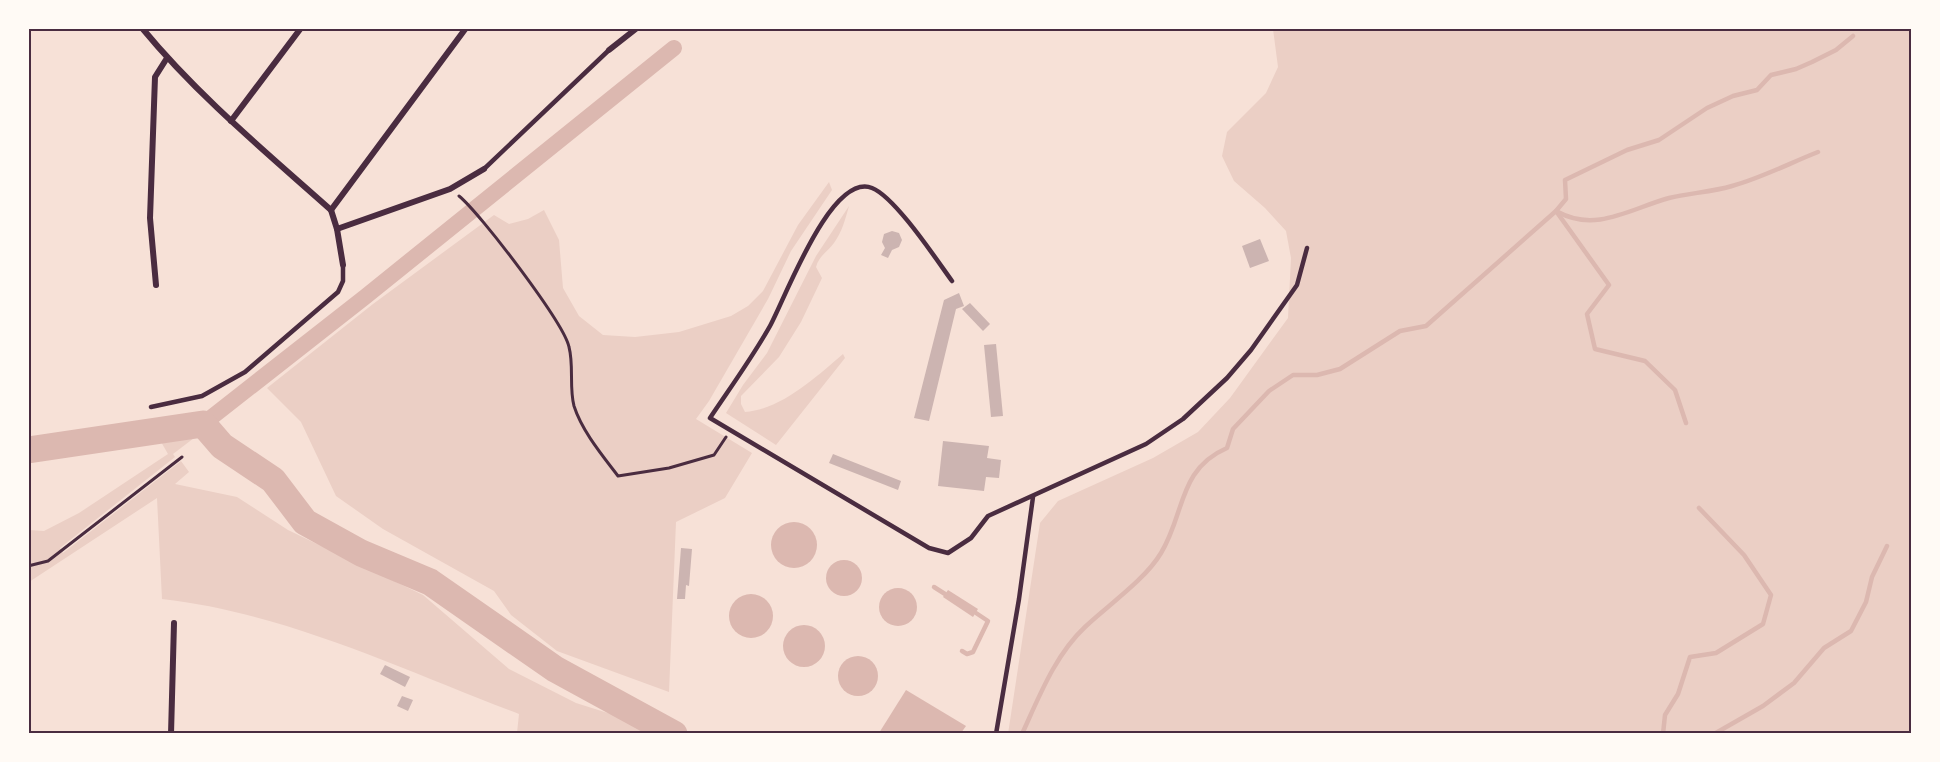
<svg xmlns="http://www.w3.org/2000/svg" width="1940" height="762" viewBox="0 0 1940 762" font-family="Helvetica,sans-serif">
<rect width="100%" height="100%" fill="#f7e1d7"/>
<g fill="#ebcfc5">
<polygon points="1273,29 1911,29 1911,733 1008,734 1040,523 1058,501 1153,458 1198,432 1230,398 1288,318 1291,258 1286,231 1265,208 1234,181 1222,156 1227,132 1266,93 1278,67"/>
<polygon points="829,182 832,190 791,251 768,299 709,401 696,419 752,453 725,498 676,522 669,692 557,651 511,615 494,591 383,529 336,496 301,422 267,388 373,304 494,215 509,224 528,219 544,210 559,240 563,288 579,316 603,335 635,337 679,332 731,316 748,306 763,291 798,225"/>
<path d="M 849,206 C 845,220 842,232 834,243 C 827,252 819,256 816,267 L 822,278 L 801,322 L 779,357 L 741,396 L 741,404 L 745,412 C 782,409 816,377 843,354 L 845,358 L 776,445 L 726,413 L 743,385 L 767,353 L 816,256 Z"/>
<path d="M 194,438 L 173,454 L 175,457 L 60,548 L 63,553 L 181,461 L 189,472 L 175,484 L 237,497 L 288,530 L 423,595 L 509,669 L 576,703 L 630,720 L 653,733 L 517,733 L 519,714 C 403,670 286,613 162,599 L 157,498 L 29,582 L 29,530 L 44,531 L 79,513 L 168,454 L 160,440 Z"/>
</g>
<g fill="#dcb8b0">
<circle cx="794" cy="545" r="23"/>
<circle cx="844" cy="578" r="18"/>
<circle cx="898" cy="607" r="19"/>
<polygon points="948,590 978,609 973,617 943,597"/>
<circle cx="751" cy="616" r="22"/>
<circle cx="804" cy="646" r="21"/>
<circle cx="858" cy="676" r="20"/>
<polygon points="906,690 966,726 961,733 879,733"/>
</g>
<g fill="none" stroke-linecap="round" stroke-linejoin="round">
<g stroke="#dcb8b0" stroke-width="4.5">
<polyline points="1556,211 1609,285 1587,314 1595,349 1645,361 1675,390 1686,423"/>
<path d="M 1558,212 C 1596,233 1632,208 1669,198 C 1689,193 1712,192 1732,186 C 1761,178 1790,163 1818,152"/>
<polyline points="934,587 945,594"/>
<polyline points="962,651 967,654 973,652 988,621 976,613"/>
<path d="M 1022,734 C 1039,697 1055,655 1085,627 C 1107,606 1145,580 1161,553 C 1185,514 1178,469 1227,448 L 1233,429 L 1269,391 L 1293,375 L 1317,375 L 1340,369 L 1400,331 L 1426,326 L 1556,211 L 1566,199 L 1565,180 L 1627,150 L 1659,140 L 1707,108 L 1733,96 L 1757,90 L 1771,75 L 1796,69 L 1812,62 L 1836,50 L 1853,36"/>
<polyline points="1663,734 1665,715 1678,694 1690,657 1716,653 1763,624 1771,595 1744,555 1699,508"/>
<polyline points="1714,734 1763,706 1794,683 1824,648 1851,631 1866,602 1872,577 1887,546"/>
</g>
<polyline stroke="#dcb8b0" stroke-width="16" points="203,424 365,297 674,48"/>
<polyline stroke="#dcb8b0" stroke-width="27" points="28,450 203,424 222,446 273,480 305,522 361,553 430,582 555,669 674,734"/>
</g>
<g fill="#ccb4b1">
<polygon points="892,231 899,233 902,240 899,247 892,250 888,258 881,255 885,248 882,242 884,234"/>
<polygon points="1260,239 1269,261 1250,268 1242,246"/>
<polygon points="959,293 964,306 956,309 929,421 914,418 944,300"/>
<polygon points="970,303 990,324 983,331 962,309"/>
<polygon points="996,344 1003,416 991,417 984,345"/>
<polygon points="943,441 989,446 987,458 1001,460 999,478 986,477 984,491 938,486"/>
<polygon points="833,454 901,481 898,490 829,463"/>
<polygon points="681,548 692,549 689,586 686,585 685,599 677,599"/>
<polygon points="385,665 410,677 405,687 380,674"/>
<polygon points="402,696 413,700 408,711 397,706"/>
</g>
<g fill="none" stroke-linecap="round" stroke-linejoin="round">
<g stroke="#4a2c40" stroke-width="3">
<path d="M 459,196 C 480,213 564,323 569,347 C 574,366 569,387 574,406 C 582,431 602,455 618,476 L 669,468 L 714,455 L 726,437"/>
<polyline points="28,566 48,561 182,457"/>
</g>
<g stroke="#4a2c40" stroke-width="4.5">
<polyline points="484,169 609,50"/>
<path d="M 952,281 C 936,259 895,197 872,188 C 831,172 785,299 770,326 C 752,358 730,388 710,418 L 929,548 L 948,553 L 971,538 L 988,516 L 1146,444 L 1183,419 L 1227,378 L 1251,350 L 1297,285 L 1307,248"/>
<polyline points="151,407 202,396 245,372 338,292 343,281 343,265"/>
<polyline points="996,734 1019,599 1033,497"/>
</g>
<g stroke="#4a2c40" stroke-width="6">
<path d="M 142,28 C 198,96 266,152 331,210 L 337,229 L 343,265"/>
<polyline points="609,50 637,28"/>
<polyline points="231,121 301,28"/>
<polyline points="331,210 466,28"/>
<polyline points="337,229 450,189 484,169"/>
<polyline points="156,285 150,218 155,77 167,58"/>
<polyline points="171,734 174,623"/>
</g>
</g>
<rect width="1940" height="762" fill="none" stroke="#fffaf5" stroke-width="60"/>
<rect x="30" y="30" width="1880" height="702" fill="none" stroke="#4a2c40" stroke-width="2"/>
</svg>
